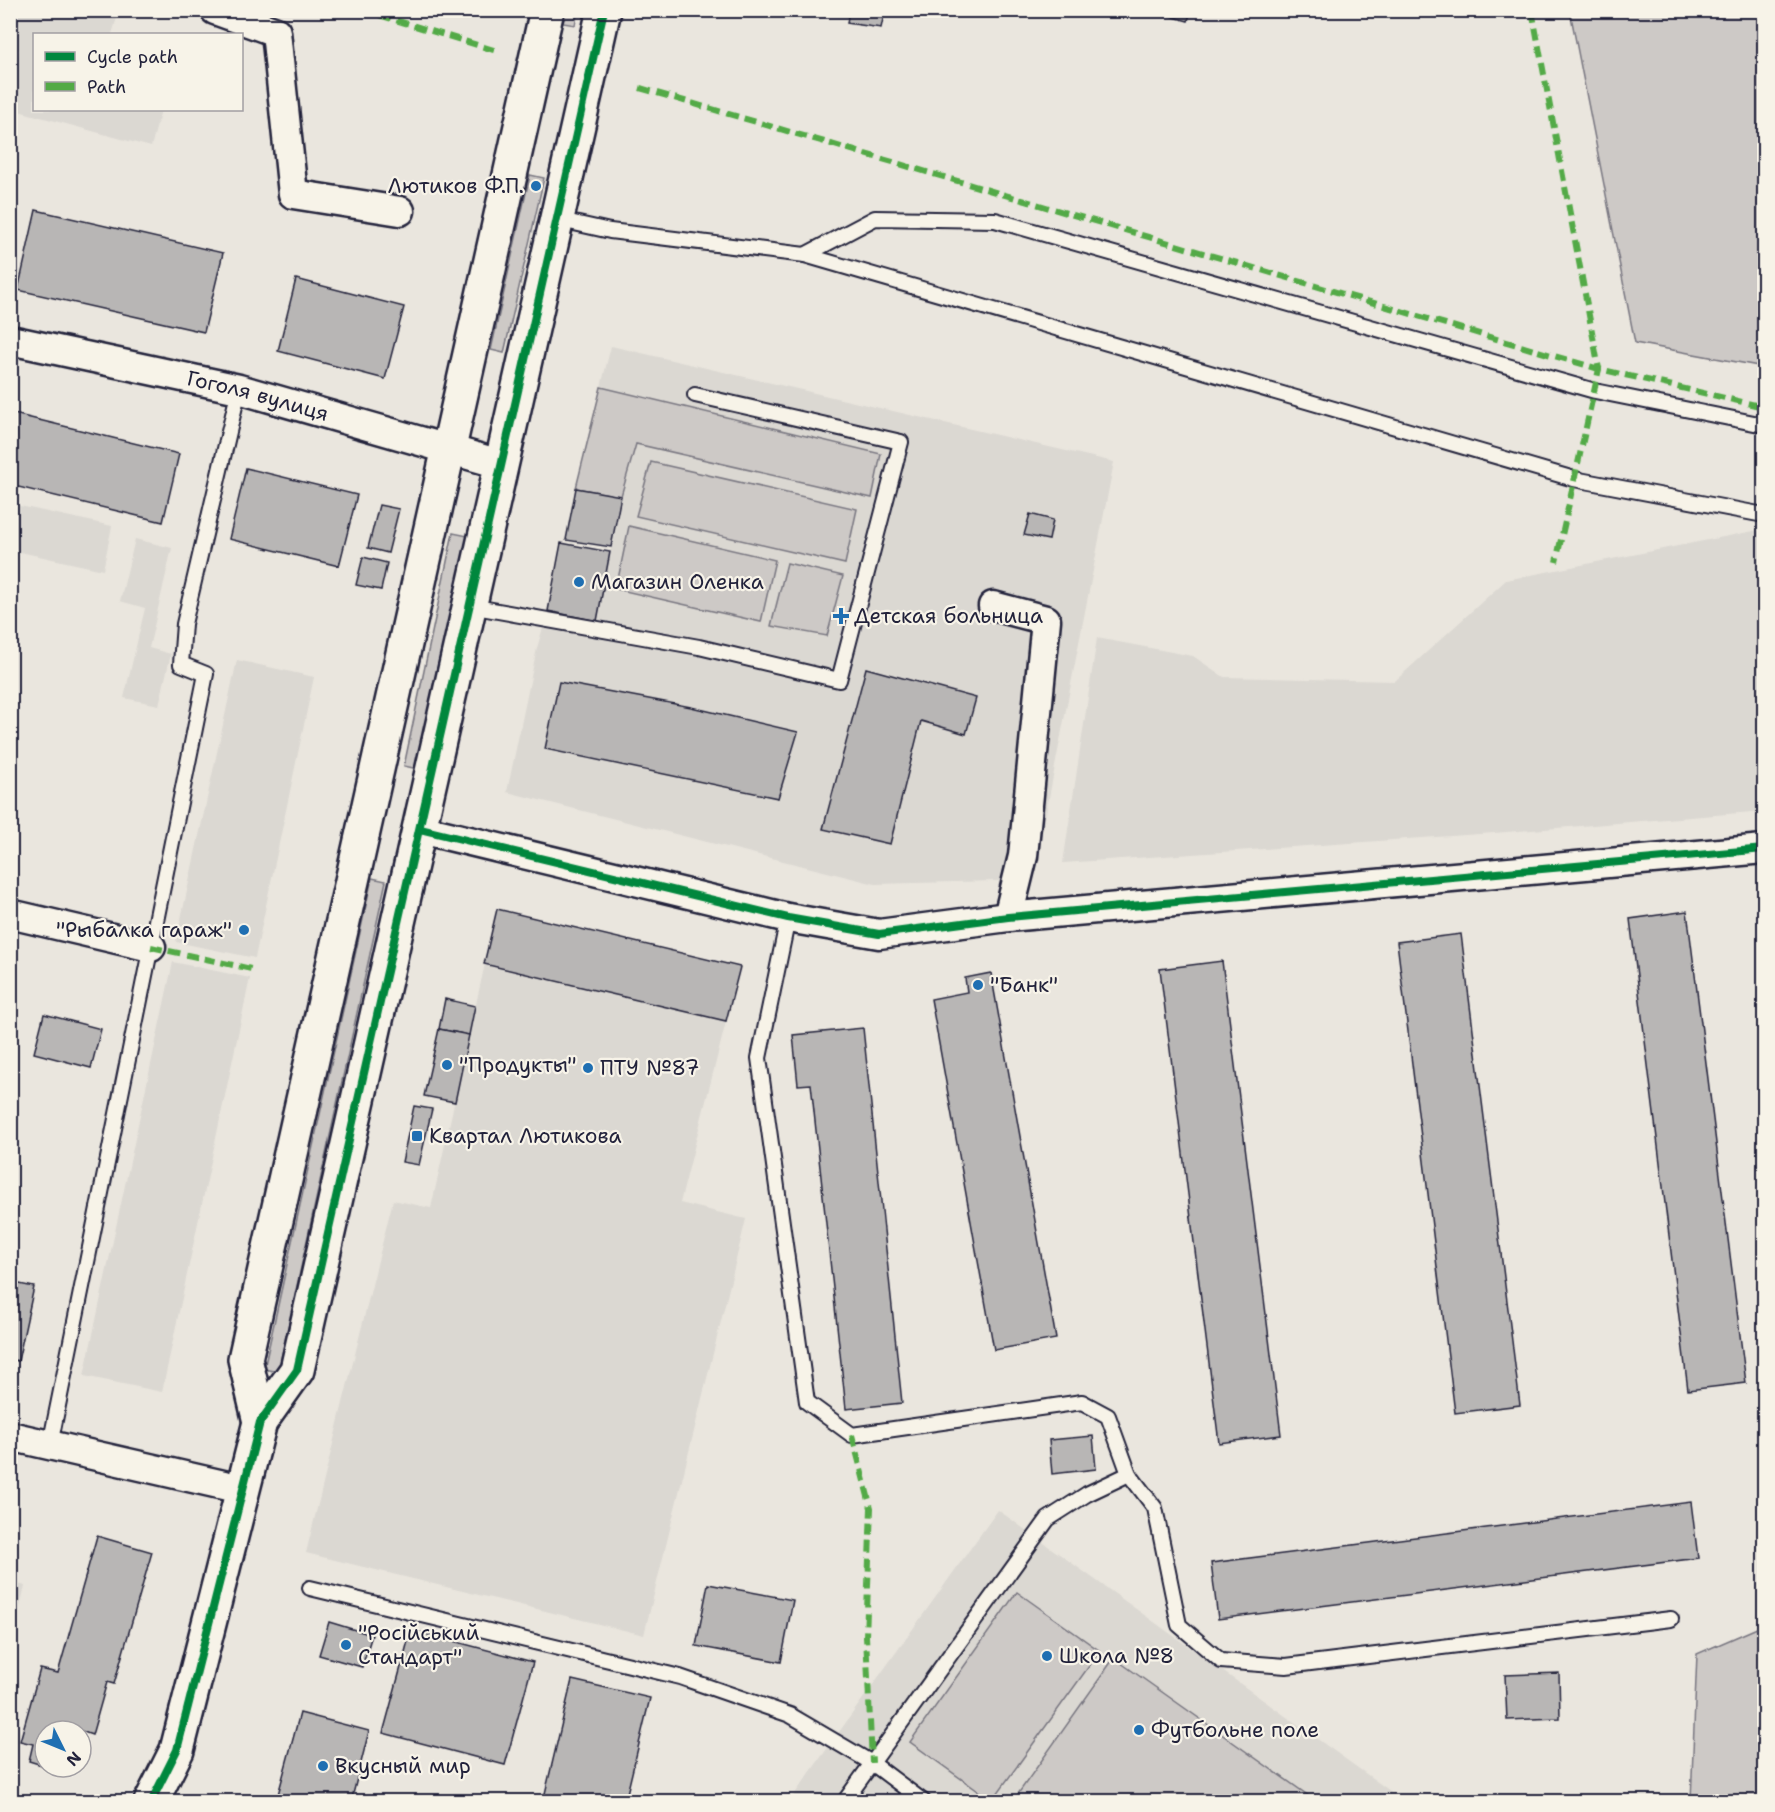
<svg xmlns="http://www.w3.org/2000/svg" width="1775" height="1812" viewBox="0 0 1775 1812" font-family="'Shantell Sans',sans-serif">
<rect width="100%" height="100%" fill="#eae6de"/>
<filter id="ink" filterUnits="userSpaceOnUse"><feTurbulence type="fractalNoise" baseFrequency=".0167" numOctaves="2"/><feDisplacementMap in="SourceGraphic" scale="12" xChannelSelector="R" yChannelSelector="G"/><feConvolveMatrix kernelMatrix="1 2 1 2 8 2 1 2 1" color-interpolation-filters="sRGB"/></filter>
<g filter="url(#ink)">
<g fill="#dbd8d2">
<polygon points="10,11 119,11 112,34 34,34 34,110 161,110 151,147 11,109 11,79 19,50 11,47"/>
<polygon points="611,346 1114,462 1033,880 875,884 507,792 537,648 548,611 597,620 621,497 576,488"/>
<polygon points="11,504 112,526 103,570 11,550"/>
<polygon points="1764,529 1764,811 1494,833 1063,863 1097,638 1193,656 1224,677 1395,681 1506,580"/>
<polygon points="135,539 172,548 149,648 171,654 159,705 124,698 145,608 120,601"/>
<polygon points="237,660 314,677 255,958 176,942"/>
<polygon points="497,909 740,967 680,1203 746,1219 644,1635 306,1553 393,1200 431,1208"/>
<polygon points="173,962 250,978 162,1392 84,1376"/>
<polygon points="998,1510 1404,1801 789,1802"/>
<polygon points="11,1582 25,1586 11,1643 10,1582"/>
</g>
<g fill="#cdc9c6" stroke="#787680" stroke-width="1.5">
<polygon points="566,11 578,11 575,25 563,23"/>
<polygon points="1570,11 1764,11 1764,367 1635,343"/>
<polygon points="530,175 544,178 504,353 491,350"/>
<polygon points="601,387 881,454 872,498 636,444 621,496 576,488"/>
<polygon points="651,462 857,509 845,564 636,516"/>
<polygon points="629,526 775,560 761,622 616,589"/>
<polygon points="453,533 468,536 418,769 404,766"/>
<polygon points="787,563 843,576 827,636 771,626"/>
<polygon points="372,878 386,881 278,1372 264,1369"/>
<polygon points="1017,1592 1100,1651 992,1801 910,1742"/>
<polygon points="1764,1625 1764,1801 1691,1801 1697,1654"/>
<polygon points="1114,1658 1316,1801 1013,1801"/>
</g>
<g fill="#b8b6b5" stroke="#22223b" stroke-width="1.5">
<polygon points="849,10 885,10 881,28 847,23"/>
<polygon points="1149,10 1191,10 1188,21"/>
<polygon points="36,210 223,253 204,332 18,290"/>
<polygon points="296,279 404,307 385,379 278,351"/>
<polygon points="10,413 179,454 163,522 10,485"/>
<polygon points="246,468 357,495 339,566 229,539"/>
<polygon points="576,488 621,496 611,547 566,540"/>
<polygon points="379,505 399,509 388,553 368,548"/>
<polygon points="1030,514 1053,520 1049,540 1024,535"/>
<polygon points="561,543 610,552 597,621 548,611"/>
<polygon points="363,557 387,563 381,590 356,585"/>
<polygon points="866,668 976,698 966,734 921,721 890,844 823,829"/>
<polygon points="559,682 691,707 798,732 778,798 545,749"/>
<polygon points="10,781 18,782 10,813"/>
<polygon points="497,909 740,967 726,1021 484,964"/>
<polygon points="1687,911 1746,1383 1688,1390 1630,919"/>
<polygon points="1461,934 1520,1405 1455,1413 1397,942"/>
<polygon points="1222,961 1281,1435 1219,1443 1160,969"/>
<polygon points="991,973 1056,1339 994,1350 931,999 967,992 965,978"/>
<polygon points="445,999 475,1006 469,1035 439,1029"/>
<polygon points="44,1014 101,1029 91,1068 34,1053"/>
<polygon points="863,1028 902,1403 846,1409 811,1084 798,1085 793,1035"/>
<polygon points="439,1029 469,1035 455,1102 424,1096"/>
<polygon points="414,1106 432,1109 419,1165 402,1162"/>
<polygon points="10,1282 34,1287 18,1361 10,1359"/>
<polygon points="1093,1436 1096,1469 1052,1474 1049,1440"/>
<polygon points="1691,1502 1698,1558 1218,1619 1211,1563"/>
<polygon points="97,1536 152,1552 114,1684 107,1682 92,1735 81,1731 45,1731 45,1766 29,1761 33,1744 20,1741 40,1669 58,1673"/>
<polygon points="708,1584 793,1600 781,1662 696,1646"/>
<polygon points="329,1622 372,1635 362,1667 319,1655"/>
<polygon points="411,1630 533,1662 505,1765 383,1733"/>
<polygon points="1559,1673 1560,1718 1507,1720 1505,1675"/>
<polygon points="572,1680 650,1698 625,1802 543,1802"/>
<polygon points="300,1713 369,1731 351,1802 276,1802"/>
<polygon points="48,1767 68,1767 67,1772"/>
</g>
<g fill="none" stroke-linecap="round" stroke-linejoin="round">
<defs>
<g id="lane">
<polyline points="556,219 610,231 805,255 1574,479 1764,515"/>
<polyline points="805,255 875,218 995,220 1595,391 1764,425"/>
<polyline points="470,606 699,647 839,680 901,442 695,395"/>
<polyline points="788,918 759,1058 807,1402 852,1435 1082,1402 1108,1416 1129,1474"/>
<polyline points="50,1445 206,674 181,664 184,624 239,389"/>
<polyline points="310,1588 680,1677 790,1715 872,1763 924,1802"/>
<polyline points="844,1802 1048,1519 1087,1494 1129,1474 1155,1508 1179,1625 1221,1661 1286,1666 1671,1619"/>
</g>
<g id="street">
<polyline points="215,10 276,32 293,194 400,211"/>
<path id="s1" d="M 10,340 L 239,389 L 500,464"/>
<polyline points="993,606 1046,620 1023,856 1008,917"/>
<polyline points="420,829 788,918 879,934 1008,917 1764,849"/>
<polyline points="10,914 151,947"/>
<polyline points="10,1436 241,1489"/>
</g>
<g id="secondary">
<polyline points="260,1422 245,1359 547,10"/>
<polyline points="151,1802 177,1750 260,1422 297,1370 604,10"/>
</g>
</defs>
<use href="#lane" stroke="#22223b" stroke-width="18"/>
<use href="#street" stroke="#22223b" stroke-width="33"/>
<use href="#secondary" stroke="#22223b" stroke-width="38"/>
<use href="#lane" stroke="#f7f3e8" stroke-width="14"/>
<use href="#street" stroke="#f7f3e8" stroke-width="28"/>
<use href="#secondary" stroke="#f7f3e8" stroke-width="33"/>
<g stroke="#53aa46" stroke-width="6" stroke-dasharray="12 6" stroke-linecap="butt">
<polyline points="362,10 497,51"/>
<polyline points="1532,10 1599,369 1556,562"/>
<polyline points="640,88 1599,369 1764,407"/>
<polyline points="151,947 256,970"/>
<polyline points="852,1435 871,1508 866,1636 872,1763"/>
</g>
<defs>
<g id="cycleway">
<polyline points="420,829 788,918 879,934 1008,917 1764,849"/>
<polyline points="151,1802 177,1750 260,1422 297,1370 604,10"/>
</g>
</defs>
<use href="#cycleway" stroke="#f7f3e8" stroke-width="11"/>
<use href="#cycleway" stroke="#00873e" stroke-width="8"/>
</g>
</g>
<g fill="#1f6fb2" stroke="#f7f3e8" stroke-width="2">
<circle cx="536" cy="186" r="6"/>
<circle cx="579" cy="582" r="6"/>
<path d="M838 607h6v6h6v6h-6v6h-6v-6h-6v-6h6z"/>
<circle cx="244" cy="930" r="6"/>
<circle cx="978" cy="985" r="6"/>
<circle cx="447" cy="1065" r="6"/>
<circle cx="588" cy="1068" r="6"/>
<rect x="411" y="1130" width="12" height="12" rx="3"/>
<circle cx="346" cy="1645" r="6"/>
<circle cx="1047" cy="1656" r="6"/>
<circle cx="1139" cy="1730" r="6"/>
<circle cx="323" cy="1766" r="6"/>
</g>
<g text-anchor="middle" stroke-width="4.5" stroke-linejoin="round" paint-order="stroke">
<g font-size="21" fill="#22223b" stroke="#f7f3e8" text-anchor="start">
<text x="524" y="193" text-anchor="end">Лютиков Ф.П.</text>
<text x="591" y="589">Магазин Оленка</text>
<text x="854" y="623">Детская больница</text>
<text x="232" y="937" text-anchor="end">"Рыбалка гараж"</text>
<text x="990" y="992">"Банк"</text>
<text x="459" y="1072">"Продукты"</text>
<text x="600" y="1075">ПТУ №87</text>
<text x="429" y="1143">Квартал Лютикова</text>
<text x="358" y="1640">"Російський<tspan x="358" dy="24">Стандарт"</tspan></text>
<text x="1059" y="1663">Школа №8</text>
<text x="1151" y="1737">Футбольне поле</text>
<text x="335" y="1773">Вкусный мир</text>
</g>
<g font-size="21" fill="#22223b" stroke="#f7f3e8">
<text dy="7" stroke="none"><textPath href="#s1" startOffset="254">Гоголя вулиця</textPath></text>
</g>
</g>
<rect width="1775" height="1812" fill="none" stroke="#f7f3e8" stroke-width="36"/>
<rect x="18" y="18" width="1739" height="1776" fill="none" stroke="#22223b" stroke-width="2" filter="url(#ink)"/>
<rect x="33" y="33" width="210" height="78" fill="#f7f3e8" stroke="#a29fa3" stroke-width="1.5"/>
<rect x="45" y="52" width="30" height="9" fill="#00873e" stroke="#a29fa3" stroke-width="1.5"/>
<text x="87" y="63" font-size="18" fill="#22223b">Cycle path</text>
<rect x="45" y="82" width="30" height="9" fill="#53aa46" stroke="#a29fa3" stroke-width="1.5"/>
<text x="87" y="93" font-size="18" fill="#22223b">Path</text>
<g transform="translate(63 1749) rotate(133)"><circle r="28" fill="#f7f3e8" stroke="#a29fa3" stroke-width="1.5"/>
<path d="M0-4.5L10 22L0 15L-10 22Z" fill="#1f6fb2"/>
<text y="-9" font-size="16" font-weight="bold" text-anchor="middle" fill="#22223b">N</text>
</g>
</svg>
